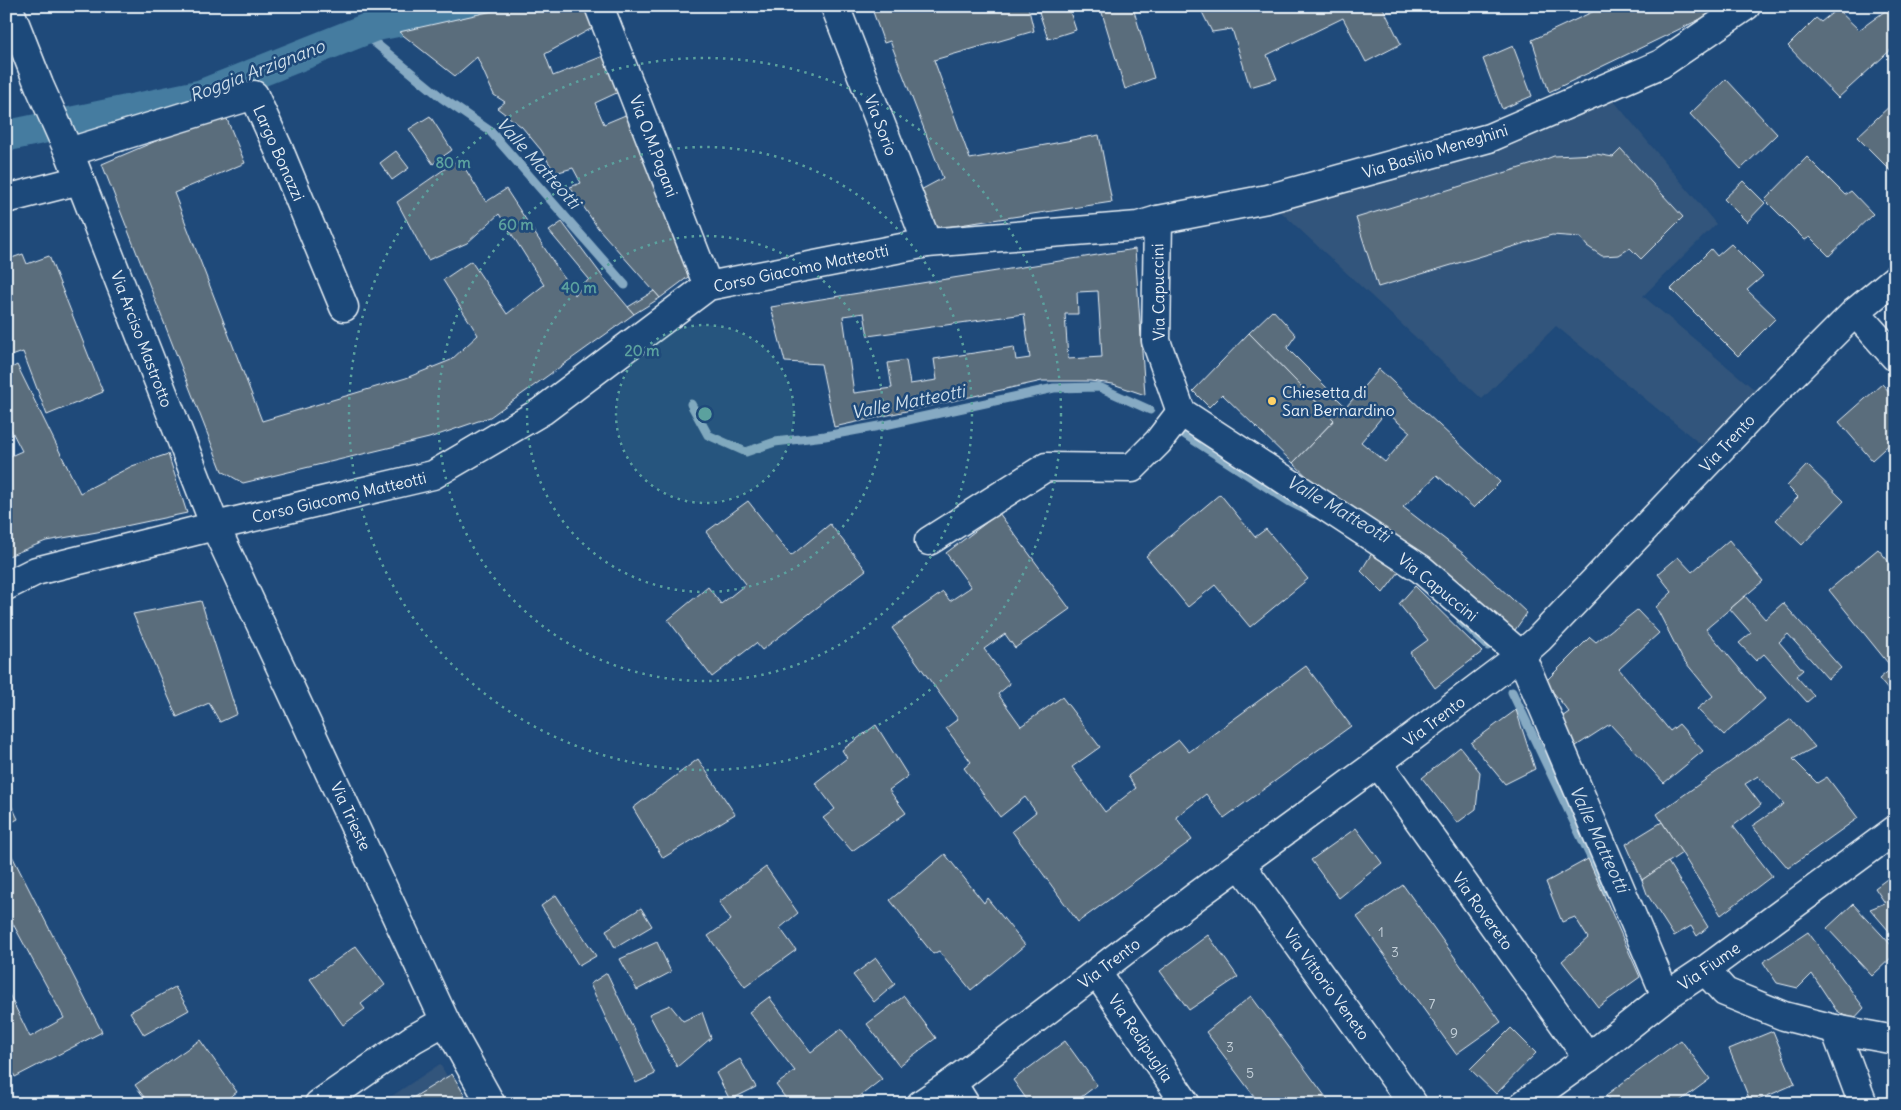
<svg xmlns="http://www.w3.org/2000/svg" width="1901" height="1110" viewBox="0 0 1901 1110" font-family="Delius,sans-serif">
<rect width="100%" height="100%" fill="#1f4a7a"/>
<filter id="ink" filterUnits="userSpaceOnUse"><feTurbulence type="fractalNoise" baseFrequency=".02" numOctaves="2"/><feDisplacementMap in="SourceGraphic" scale="10" xChannelSelector="R" yChannelSelector="G"/><feConvolveMatrix kernelMatrix="1 2 1 2 8 2 1 2 1" color-interpolation-filters="sRGB"/></filter>
<g filter="url(#ink)">
<g fill="#31547b">
<polygon points="1604,89 1716,224 1643,296 1767,400 1715,456 1556,326 1482,399 1267,199"/>
<polygon points="440,1064 463,1104 380,1104"/>
</g>
<g fill="none" stroke-linecap="round" stroke-linejoin="round">
<g stroke="#86aac3" stroke-width="9">
<polyline points="368,37 442,98 490,131 625,285"/>
<polyline points="691,404 708,435 746,452 775,442 825,436 885,425 1054,388 1099,387 1150,410"/>
<polyline points="1184,434 1290,502 1314,514"/>
<polyline points="1461,621 1488,646"/>
<polyline points="1512,692 1607,891"/>
</g>
<polyline stroke="#447ba0" stroke-width="31" points="6,136 201,95 374,26 477,6"/>
</g>
<g fill="#5a6d7c" stroke="#e8f1f8" fill-rule="evenodd">
<polygon points="515,6 592,6 598,25 545,54 553,76 611,53 623,90 595,103 604,124 635,111 696,271 660,298 598,228 570,187 581,183 573,168 555,173 541,150 522,127 497,108 505,102 494,95 477,57 455,76 399,32"/>
<polygon points="871,6 1028,6 1034,31 934,60 970,159 1099,135 1112,202 933,229 915,193 943,178 890,41 884,43"/>
<polygon points="1037,6 1068,6 1076,30 1048,39"/>
<polygon points="1100,6 1173,6 1134,11 1154,78 1125,89"/>
<polygon points="1199,6 1382,6 1401,44 1366,62 1343,18 1267,55 1277,79 1250,87 1232,29 1212,32"/>
<polygon points="1605,6 1710,6 1713,13 1549,92 1532,40"/>
<polygon points="1892,6 1895,6 1895,46 1838,98 1788,46 1816,18 1821,22 1837,9 1859,30"/>
<polygon points="1513,46 1532,96 1502,109 1483,59"/>
<polygon points="1726,79 1777,134 1741,169 1690,114"/>
<polygon points="1895,101 1895,175 1857,137"/>
<polygon points="224,112 245,163 174,193 262,421 406,378 451,360 478,335 443,280 471,261 507,314 544,285 499,214 467,243 428,260 397,202 459,159 486,202 506,189 575,295 589,279 549,231 562,222 603,277 634,314 490,417 429,438 243,483 222,471 102,164"/>
<polygon points="430,116 452,150 433,164 409,129"/>
<polygon points="1621,149 1683,217 1641,259 1630,248 1619,255 1602,256 1587,246 1580,237 1552,235 1378,287 1356,218 1533,164 1554,156 1596,154 1613,157"/>
<polygon points="396,151 409,168 392,180 380,163"/>
<polygon points="1807,157 1845,195 1851,191 1873,214 1829,256 1810,237 1805,240 1765,200"/>
<polygon points="1743,181 1765,203 1747,222 1724,199"/>
<polygon points="1731,244 1763,276 1747,290 1776,318 1738,356 1671,289 1711,249 1717,256"/>
<path d="M 1135,249 L 1145,395 L 1113,384 L 1090,381 L 1042,381 L 834,427 L 821,364 L 785,362 L 771,307 ZM 1098,291 L 1102,357 L 1068,359 L 1065,314 L 1078,314 L 1077,292 ZM 864,313 L 868,336 L 1024,314 L 1030,358 L 1016,360 L 1014,347 L 934,359 L 937,380 L 910,384 L 906,360 L 888,363 L 892,388 L 854,393 L 843,316 Z"/>
<polygon points="23,254 27,264 49,256 103,392 47,415 23,352 6,358 6,260"/>
<polygon points="654,291 660,298 634,314 628,307"/>
<path d="M 1273,310 L 1296,335 L 1287,348 L 1346,407 L 1379,369 L 1500,482 L 1474,508 L 1437,475 L 1403,507 L 1464,554 L 1527,613 L 1510,637 L 1344,512 L 1293,463 L 1334,420 L 1249,333 ZM 1386,412 L 1410,432 L 1385,462 L 1361,442 Z"/>
<polygon points="1249,333 1334,420 1293,463 1222,394 1209,407 1193,391"/>
<polygon points="17,365 80,493 132,466 168,454 187,513 97,532 46,541 6,557 6,458 22,451 6,420 6,371"/>
<polygon points="1882,384 1895,398 1895,439 1872,460 1839,422"/>
<polygon points="1807,465 1844,501 1802,545 1776,520 1798,497 1787,486"/>
<polygon points="1220,494 1255,537 1266,529 1308,579 1250,627 1215,585 1188,607 1146,556"/>
<polygon points="748,501 791,556 830,524 866,570 762,650 756,643 712,677 668,620 708,587 721,604 746,584 706,532"/>
<polygon points="999,513 1070,609 1015,648 1005,634 984,649 1010,684 998,694 1021,726 1062,697 1100,747 1072,767 1105,812 1136,788 1128,776 1179,740 1189,752 1306,666 1351,726 1224,818 1206,794 1176,817 1192,840 1078,922 1012,831 1036,812 1025,797 1000,817 964,768 971,762 946,728 958,719 892,628 943,592 950,601 971,587 946,553"/>
<polygon points="1729,540 1763,581 1706,629 1765,699 1724,735 1697,709 1713,696 1682,658 1656,607 1672,592 1658,574 1678,557 1692,572"/>
<polygon points="1878,549 1895,569 1895,698 1879,679 1892,668 1829,590"/>
<polygon points="1372,553 1399,572 1383,593 1361,571"/>
<polygon points="1415,586 1482,652 1435,688 1410,653 1428,640 1399,604"/>
<polygon points="1745,596 1765,619 1783,603 1841,668 1828,679 1788,634 1779,642 1803,670 1796,676 1814,696 1807,702 1764,654 1756,661 1739,643 1751,633 1730,609"/>
<polygon points="201,601 237,714 220,722 209,703 177,717 133,614"/>
<polygon points="1637,610 1659,633 1619,669 1670,731 1679,724 1703,751 1664,783 1610,724 1576,746 1559,719 1569,712 1545,682 1590,637 1596,642"/>
<polygon points="1516,710 1535,769 1505,784 1471,743"/>
<polygon points="1791,719 1815,747 1793,759 1817,783 1827,777 1858,818 1788,868 1752,826 1784,804 1758,776 1745,784 1761,805 1733,826 1772,876 1721,915 1657,814"/>
<polygon points="876,725 908,776 889,790 906,813 852,851 823,818 835,809 815,783 847,758 842,750"/>
<polygon points="1460,747 1480,772 1476,809 1457,823 1422,778"/>
<polygon points="698,759 735,814 663,858 633,808"/>
<polygon points="6,778 12,788 6,790"/>
<polygon points="6,794 18,819 6,825"/>
<polygon points="1662,822 1682,853 1642,880 1626,844"/>
<polygon points="1356,828 1382,863 1339,898 1311,860"/>
<polygon points="6,844 102,1032 15,1077 6,1056 6,988 30,1037 64,1018 6,911"/>
<polygon points="945,854 984,903 987,898 1025,945 971,990 939,951 933,954 890,900"/>
<polygon points="1588,859 1640,977 1598,1007 1562,961 1588,938 1575,917 1562,922 1546,882"/>
<polygon points="1668,862 1708,927 1697,936 1691,926 1674,936 1647,894 1642,880"/>
<polygon points="766,867 798,913 780,928 796,950 745,987 708,936 731,920 719,902"/>
<polygon points="1895,873 1895,938 1870,909 1885,903 1875,888"/>
<polygon points="1403,885 1501,1022 1456,1054 1357,917"/>
<polygon points="556,895 596,956 579,966 541,906"/>
<polygon points="1853,904 1895,949 1895,954 1872,976 1827,928"/>
<polygon points="641,908 652,926 615,948 606,930"/>
<polygon points="1808,932 1864,1008 1852,1021 1836,1010 1812,974 1798,988 1777,983 1763,962"/>
<polygon points="1208,935 1238,977 1189,1010 1160,971"/>
<polygon points="657,942 671,972 637,990 620,959"/>
<polygon points="356,946 385,985 361,1004 365,1009 343,1025 310,979"/>
<polygon points="876,958 895,984 874,1002 853,975"/>
<polygon points="607,973 655,1074 636,1083 590,984"/>
<polygon points="175,987 189,1010 144,1035 130,1012"/>
<polygon points="904,996 936,1038 899,1066 867,1024"/>
<polygon points="1251,996 1331,1104 1260,1104 1206,1032"/>
<polygon points="769,997 811,1052 841,1029 882,1079 850,1104 790,1104 776,1085 795,1071 749,1012"/>
<polygon points="670,1005 683,1021 702,1012 711,1038 677,1067 649,1014"/>
<polygon points="1511,1028 1536,1053 1496,1094 1470,1069"/>
<polygon points="1773,1031 1795,1084 1751,1103 1729,1049"/>
<polygon points="200,1040 237,1092 220,1104 149,1104 135,1085"/>
<polygon points="1681,1040 1710,1079 1676,1104 1612,1104 1606,1095"/>
<polygon points="1065,1041 1097,1085 1072,1104 1030,1104 1013,1080"/>
<polygon points="740,1059 756,1087 730,1100 716,1073"/>
<polygon points="452,1074 470,1104 407,1104 406,1102"/>
</g>
<g fill="none" stroke-linecap="round" stroke-linejoin="round">
<defs>
<g id="minor">
<polyline points="8,6 39,85 69,152 215,526 445,1021 491,1104"/>
<polyline points="599,6 708,286"/>
<polyline points="835,6 927,243"/>
<polyline points="69,152 254,95 279,150 344,307"/>
<polyline points="6,199 80,180"/>
<polyline points="1158,220 1156,341 1181,412 1421,569 1521,655 1666,996"/>
<polyline points="1855,312 1895,357"/>
<polyline points="929,541 1046,467 1132,468 1158,442 1181,412"/>
<polyline points="6,586 36,571 215,526 433,475 542,411 708,286 927,243 1138,226 1158,220 1267,199 1489,138 1661,64 1746,6"/>
<polyline points="1378,763 1588,1058"/>
<polyline points="1241,865 1413,1104"/>
<polyline points="1705,970 1725,992 1784,1016 1835,1029 1895,1040"/>
<polyline points="1097,973 1186,1104"/>
<polyline points="1835,1029 1863,1104"/>
<polyline points="952,1083 965,1104"/>
<polyline points="319,1104 413,1039 445,1021"/>
</g>
<g id="tertiary">
<polyline points="921,1104 952,1083 1195,897 1378,763 1521,655 1539,639 1767,400 1855,312 1895,279"/>
<polyline points="1524,1104 1588,1058 1666,996 1705,970 1895,830"/>
</g>
</defs>
<use href="#minor" stroke="#e8f1f8" stroke-width="31"/>
<use href="#tertiary" stroke="#e8f1f8" stroke-width="31"/>
<use href="#minor" stroke="#1f4a7a" stroke-width="28"/>
<use href="#tertiary" stroke="#1f4a7a" stroke-width="28"/>
</g>
</g>
<circle cx="705" cy="414" r="89" fill="#5ba19e" fill-opacity=".12"/>
<g fill="none" stroke="#5ba19e" stroke-width="2.5" stroke-dasharray="2.5 5">
<circle cx="705" cy="414" r="89"/>
<circle cx="705" cy="414" r="178"/>
<circle cx="705" cy="414" r="267"/>
<circle cx="705" cy="414" r="356"/>
</g>
<circle fill="#ffd166" stroke="#1f4a7a" stroke-width="2" cx="1272" cy="401" r="5"/>
<g text-anchor="middle" stroke-width="5" stroke-linejoin="round" paint-order="stroke">
<g font-size="14" fill="#c4d0d9">
<text x="1381" y="937">1</text>
<text x="1395" y="957">3</text>
<text x="1432" y="1009">7</text>
<text x="1454" y="1038">9</text>
<text x="1230" y="1052">3</text>
<text x="1250" y="1078">5</text>
</g>
<g font-size="16" fill="#e8f1f8" stroke="#1f4a7a">
<text transform="translate(881 125) rotate(69)" y="6">Via Sorio</text>
<text transform="translate(654 146) rotate(69)" y="6">Via O.M.Pagani</text>
<text transform="translate(1435 151) rotate(-17)" y="6">Via Basilio Meneghini</text>
<text transform="translate(279 153) rotate(66)" y="6">Largo Bonazzi</text>
<text transform="translate(801 268) rotate(-12)" y="6">Corso Giacomo Matteotti</text>
<text transform="translate(1158 292) rotate(-91)" y="6">Via Capuccini</text>
<text transform="translate(142 339) rotate(69)" y="6">Via Arciso Mastrotto</text>
<text transform="translate(1727 443) rotate(-47)" y="6">Via Trento</text>
<text transform="translate(339 497) rotate(-13)" y="6">Corso Giacomo Matteotti</text>
<text transform="translate(1438 587) rotate(39)" y="6">Via Capuccini</text>
<text transform="translate(1434 721) rotate(-37)" y="6">Via Trento</text>
<text transform="translate(351 816) rotate(65)" y="6">Via Trieste</text>
<text transform="translate(1483 911) rotate(54)" y="6">Via Rovereto</text>
<text transform="translate(1109 963) rotate(-37)" y="6">Via Trento</text>
<text transform="translate(1709 966) rotate(-35)" y="6">Via Fiume</text>
<text transform="translate(1327 984) rotate(54)" y="6">Via Vittorio Veneto</text>
<text transform="translate(1141 1038) rotate(56)" y="6">Via Redipuglia</text>
</g>
<g font-size="16" fill="#e8f1f8" stroke="#1f4a7a" text-anchor="start">
<text x="1282" y="398">Chiesetta di<tspan x="1282" dy="18">San Bernardino</tspan></text>
</g>
<g font-size="18" font-style="italic" fill="#cfdfeb" stroke="#1f4a7a">
<text transform="translate(257 71) rotate(-21)" y="6">Roggia Arzignano</text>
<text transform="translate(538 163) rotate(48)" y="6">Valle Matteotti</text>
<text transform="translate(908 402) rotate(-11)" y="6">Valle Matteotti</text>
<text transform="translate(1338 509) rotate(30)" y="6">Valle Matteotti</text>
<text transform="translate(1599 839) rotate(65)" y="6">Valle Matteotti</text>
</g>
</g>
<circle cx="705" cy="414" r="8" fill="#5ba19e" stroke="#1f4a7a" stroke-width="2.5"/>
<g font-size="15" text-anchor="middle" font-weight="bold" fill="#5ba19e" stroke="#1f4a7a" stroke-width="5" stroke-linejoin="round" paint-order="stroke">
<text x="453" y="168">80 m</text>
<text x="516" y="230">60 m</text>
<text x="579" y="293">40 m</text>
<text x="642" y="356">20 m</text>
</g>
<rect width="1901" height="1110" fill="none" stroke="#1f4a7a" stroke-width="25"/>
<rect x="12" y="12" width="1876" height="1085" fill="none" stroke="#e8f1f8" stroke-width="2" filter="url(#ink)"/>
</svg>
